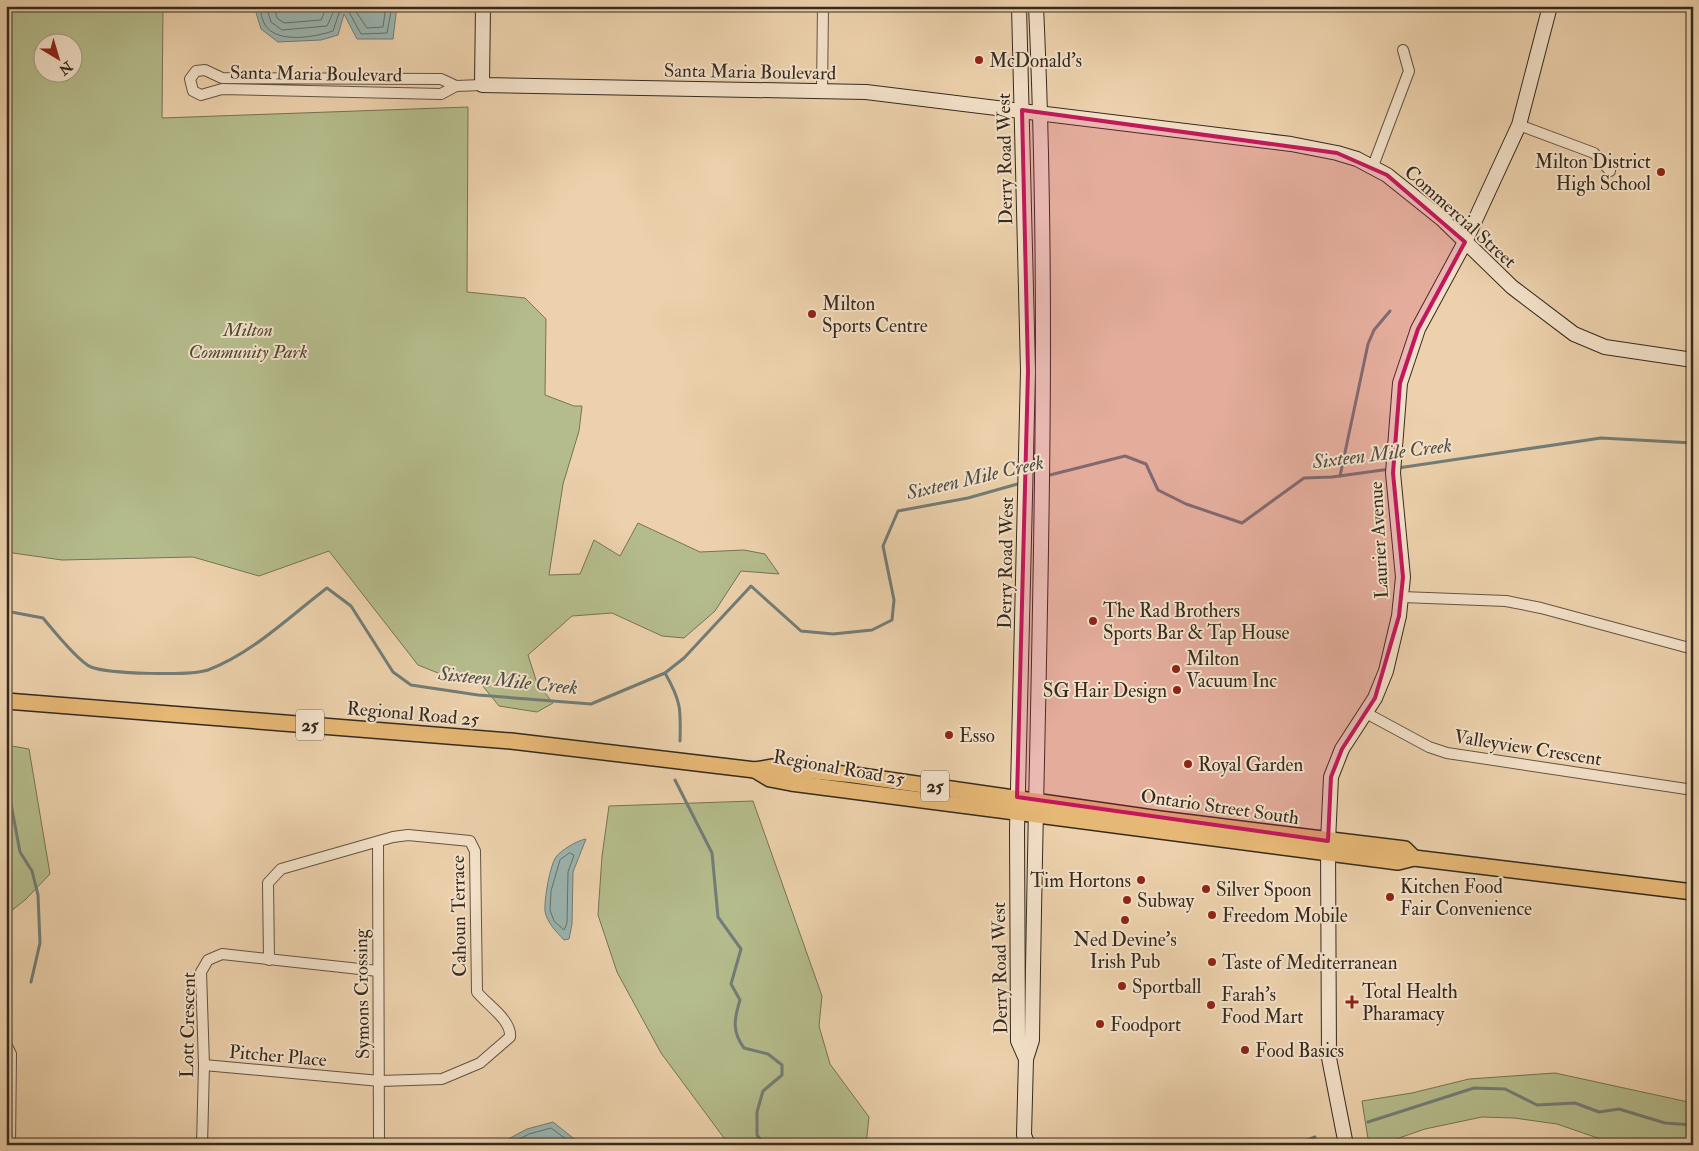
<svg xmlns="http://www.w3.org/2000/svg" width="1699" height="1151" viewBox="0 0 1699 1151" font-family="'IM FELL Double Pica',serif">
<rect width="100%" height="100%" fill="#ecd1ac"/>
<filter id="stains"><feTurbulence type="fractalNoise" baseFrequency=".004" numOctaves="4"/><feColorMatrix values="0 0 0 0 .2 0 0 0 0 .09 0 0 0 0 .02 0 0 0 .5 -.17"/></filter>
<radialGradient id="worn" r=".72"><stop offset=".6" stop-color="#630" stop-opacity="0"/><stop offset="1" stop-color="#630" stop-opacity=".3"/></radialGradient>
<g fill="#b5bc8c" stroke="#767356" fill-rule="evenodd">
<path d="M 6,6 L 163,6 L 162,118 L 468,107 L 467,292 L 525,298 L 546,319 L 545,395 L 574,406 L 582,406 L 579,431 L 563,484 L 549,575 L 580,574 L 594,540 L 620,556 L 638,523 L 700,552 L 744,550 L 765,554 L 779,574 L 741,571 L 715,611 L 684,638 L 662,636 L 612,613 L 572,616 L 528,655 L 537,683 L 553,703 L 537,712 L 499,706 L 482,685 L 448,677 L 418,665 L 329,551 L 259,576 L 193,557 L 62,560 L 6,552 ZM 42,42 L 72,42 L 72,72 L 42,72 Z"/>
<polygon points="1690,237 1693,237 1693,322 1688,321"/>
<polygon points="6,745 29,749 50,874 25,900 6,915"/>
<polygon points="753,801 822,996 819,1026 830,1064 869,1117 866,1145 735,1145 724,1138 661,1053 617,972 598,915 602,856 609,806"/>
<polygon points="1555,1073 1693,1103 1693,1145 1618,1145 1557,1124 1514,1118 1482,1117 1425,1129 1379,1145 1369,1145 1362,1101 1412,1093 1469,1079"/>
</g>
<g fill="#9ab5b1" stroke="#727d77">
<polygon points="254,6 397,6 393,39 357,39 344,14 338,35 321,40 278,42 261,29"/>
<path d="M 586,839 L 573,872 L 572,924 L 569,939 L 564,940 C 556,931 547,923 545,911 C 544,900 550,865 556,857 C 561,850 578,840 586,839 Z"/>
<polygon points="553,1122 582,1145 497,1145 527,1129"/>
</g>
<g fill="none" stroke-linecap="round" stroke-linejoin="round">
<g stroke="#687068" stroke-width="1">
<path d="M 259,6 C 261,12 262,20 265,25 C 277,44 315,37 333,31 L 339,13 L 344,10 L 349,12 L 361,34 L 387,33 L 392,6"/>
<polyline points="266,6 271,22 282,30 327,26 336,6"/>
<polyline points="274,6 277,18 284,23 321,20 327,6"/>
<polyline points="352,6 367,28 383,27 386,6"/>
<polygon points="570,853 574,855 568,872 567,923 564,930 554,921 550,910 551,891 560,860"/>
<polyline points="508,1145 529,1134 551,1128 574,1145"/>
</g>
<g stroke="#727d77" stroke-width="3">
<polyline points="1398,468 1601,438 1693,443"/>
<polyline points="1046,476 1125,456 1146,464 1158,490 1186,504 1242,523 1304,478 1332,477 1390,469"/>
<polyline points="1340,476 1368,344 1374,330 1390,311"/>
<path d="M 6,611 L 43,618 C 52,629 79,662 91,667 C 109,674 190,676 208,670 C 253,653 290,616 327,588 L 351,606 L 393,672 L 411,685 L 478,695 L 591,704 L 665,673 L 684,658 L 751,586 L 801,631 L 833,634 L 872,630 L 892,620 L 894,600 L 883,546 L 898,511 L 968,498 L 1021,483"/>
<path d="M 665,673 C 681,701 681,709 680,741"/>
<polyline points="7,726 9,793 20,852 32,871 38,895 40,943 31,982"/>
<path d="M 675,780 L 712,853 L 718,917 L 741,949 L 731,984 L 740,1000 C 734,1019 732,1032 744,1048 L 768,1054 L 782,1065 L 782,1075 L 763,1091 L 757,1112 L 757,1135 L 765,1145"/>
<polyline points="1368,1122 1474,1088 1505,1089 1537,1105 1575,1103 1599,1112 1619,1109 1665,1123 1693,1125"/>
<polyline points="1295,1145 1315,1137"/>
</g>
<defs>
<g id="street">
<polygon points="205,70 222,78 441,79 456,86 441,94 222,89 201,95 193,91 190,79 196,71"/>
<polyline points="456,86 482,85"/>
<polyline points="822,91 823,6"/>
<polyline points="1519,125 1594,153 1610,171"/>
<polyline points="1373,166 1409,71 1403,50"/>
<polyline points="1402,597 1506,601 1541,608 1693,649"/>
<polyline points="1366,713 1429,747 1447,753 1693,790"/>
<polyline points="378,842 379,1145"/>
<polyline points="6,1044 11,1054 10,1145"/>
<path d="M 204,1065 L 380,1081 L 442,1079 L 480,1063 L 510,1037 C 512,1020 486,1004 477,992 L 475,851 L 470,841 L 408,835 L 393,837 L 281,869 L 268,883 L 269,960"/>
<polyline points="202,1145 204,1065 201,972 208,960 222,954 378,971"/>
</g>
<g id="secondary">
<polyline points="483,6 482,85 866,92 1291,144 1337,153 1357,159 1387,175 1442,219 1512,287 1574,334 1605,347 1693,360"/>
<polyline points="1019,6 1028,371 1017,830 1018,1041 1026,1059"/>
<path d="M 1028,1145 L 1024,1135 L 1026,1059 L 1032,1040 C 1036,695 1052,351 1036,6"/>
<polyline points="1346,1145 1329,1058 1328,841 1331,777 1342,749 1375,698 1386,671 1399,616 1403,577 1393,473 1400,383 1418,329 1465,242 1519,125 1550,6"/>
</g>
<g id="primary">
<polyline points="6,701 511,741 755,770 773,767 854,775 1160,819 1405,849 1414,858"/>
<polyline points="755,770 770,779 791,783 1398,862 1414,858 1693,892"/>
</g>
</defs>
<use href="#street" stroke="#645442" stroke-width="12"/>
<use href="#secondary" stroke="#362a1f" stroke-width="16"/>
<use href="#primary" stroke="#362a1f" stroke-width="18"/>
<use href="#street" stroke="#f3e1c9" stroke-width="10"/>
<use href="#secondary" stroke="#f3e1c9" stroke-width="14"/>
<use href="#primary" stroke="#e6b876" stroke-width="15"/>
</g>
<path fill="#c2185b" fill-opacity="0.2" stroke="#c2185b" stroke-width="4" stroke-linejoin="round" d="M 1022,110 L 1337,153 L 1387,175 L 1465,242 L 1418,329 L 1400,383 L 1393,473 L 1403,577 L 1399,616 L 1375,698 L 1342,749 L 1331,777 L 1328,841 L 1017,797 L 1028,371 Z"/>
<g fill="#8f2418" stroke="#f3e1c9" stroke-width="2">
<circle cx="979" cy="60" r="5"/>
<circle cx="1661" cy="172" r="5"/>
<circle cx="812" cy="314" r="5"/>
<circle cx="1093" cy="621" r="5"/>
<circle cx="1176" cy="669" r="5"/>
<circle cx="1177" cy="690" r="5"/>
<circle cx="949" cy="735" r="5"/>
<circle cx="1188" cy="764" r="5"/>
<circle cx="1141" cy="880" r="5"/>
<circle cx="1206" cy="889" r="5"/>
<circle cx="1390" cy="897" r="5"/>
<circle cx="1127" cy="900" r="5"/>
<circle cx="1212" cy="915" r="5"/>
<circle cx="1125" cy="920" r="5"/>
<circle cx="1212" cy="962" r="5"/>
<circle cx="1122" cy="986" r="5"/>
<path d="M1349.5 994.5h5v5h5v5h-5v5h-5v-5h-5v-5h5z"/>
<circle cx="1211" cy="1005" r="5"/>
<circle cx="1100" cy="1024" r="5"/>
<circle cx="1245" cy="1050" r="5"/>
</g>
<g text-anchor="middle" stroke-width="4" stroke-linejoin="round" paint-order="stroke">
<g fill="#f3e1c9" stroke="#6f6152" stroke-width="1">
<rect x="296" y="709.5" width="28" height="31" rx="4"/>
<rect x="921" y="770.5" width="28" height="31" rx="4"/>
</g>
<g font-size="18" font-weight="bold" fill="#362a1f">
<text x="310" y="731">25</text>
<text x="935" y="792">25</text>
</g>
<g font-size="19" fill="#362a1f" stroke="#f3e1c9" text-anchor="start">
<text x="989" y="67">McDonald's</text>
<text x="1651" y="168" text-anchor="end">Milton District<tspan x="1651" dy="22">High School</tspan></text>
<text x="822" y="310">Milton<tspan x="822" dy="22">Sports Centre</tspan></text>
<text x="1103" y="617">The Rad Brothers<tspan x="1103" dy="22">Sports Bar &amp; Tap House</tspan></text>
<text x="1186" y="665">Milton<tspan x="1186" dy="22">Vacuum Inc</tspan></text>
<text x="1167" y="697" text-anchor="end">SG Hair Design</text>
<text x="959" y="742">Esso</text>
<text x="1198" y="771">Royal Garden</text>
<text x="1131" y="887" text-anchor="end">Tim Hortons</text>
<text x="1400" y="893">Kitchen Food<tspan x="1400" dy="22">Fair Convenience</tspan></text>
<text x="1216" y="896">Silver Spoon</text>
<text x="1137" y="907">Subway</text>
<text x="1222" y="922">Freedom Mobile</text>
<text x="1125" y="946" text-anchor="middle">Ned Devine's<tspan x="1125" dy="22">Irish Pub</tspan></text>
<text x="1222" y="969">Taste of Mediterranean</text>
<text x="1132" y="993">Sportball</text>
<text x="1362" y="998">Total Health<tspan x="1362" dy="22">Pharamacy</tspan></text>
<text x="1221" y="1001">Farah's<tspan x="1221" dy="22">Food Mart</tspan></text>
<text x="1110" y="1031">Foodport</text>
<text x="1255" y="1057">Food Basics</text>
</g>
<g font-size="19" fill="#362a1f" stroke="#f3e1c9">
<text transform="translate(750 71) rotate(1)" y="7">Santa Maria Boulevard</text>
<text transform="translate(316 73) rotate(1)" y="7">Santa Maria Boulevard</text>
<text transform="translate(1004 159) rotate(-91)" y="7">Derry Road West</text>
<text transform="translate(1461 216) rotate(42)" y="7">Commercial Street</text>
<text transform="translate(1378 540) rotate(-93)" y="7">Laurier Avenue</text>
<text transform="translate(1005 563) rotate(-89)" y="7">Derry Road West</text>
<text transform="translate(413 713) rotate(5)" y="7">Regional Road 25</text>
<text transform="translate(1528 747) rotate(9)" y="7">Valleyview Crescent</text>
<text transform="translate(839 767) rotate(10)" y="7">Regional Road 25</text>
<text transform="translate(1220 806) rotate(8)" y="7">Ontario Street South</text>
<text transform="translate(458 916) rotate(-91)" y="7">Cahoun Terrace</text>
<text transform="translate(999 968) rotate(-91)" y="7">Derry Road West</text>
<text transform="translate(361 994) rotate(-91)" y="7">Symons Crossing</text>
<text transform="translate(187 1025) rotate(-89)" y="7">Lott Crescent</text>
<text transform="translate(278 1055) rotate(5)" y="7">Pitcher Place</text>
</g>
<g font-size="19" font-style="italic" fill="#4f4735" stroke="#f3e1c9">
<text x="248" y="336">Milton<tspan x="248" dy="22">Community Park</tspan></text>
</g>
<g font-size="20" font-style="italic" fill="#4f4d44" stroke="#f3e1c9">
<text transform="translate(1382 453) rotate(-7)" y="7">Sixteen Mile Creek</text>
<text transform="translate(975 477) rotate(-13)" y="7">Sixteen Mile Creek</text>
<text transform="translate(508 680) rotate(6)" y="7">Sixteen Mile Creek</text>
</g>
</g>
<rect width="1699" height="1151" fill="none" stroke="#ecd1ac" stroke-width="25"/>
<rect x="8" y="8" width="1684" height="1136" fill="none" stroke="#362a1f" stroke-width="2.5"/>
<rect x="12" y="12" width="1674" height="1126" fill="none" stroke="#362a1f"/>
<g transform="translate(58 58) rotate(142)"><circle r="24" fill="#f3e1c9" stroke="#a79885"/>
<path d="M0-4L9 19L0 12L-9 19Z" fill="#8f2418"/>
<text y="-8" font-size="14" font-weight="bold" text-anchor="middle" fill="#362a1f">N</text>
</g>
<rect width="100%" height="100%" filter="url(#stains)"/>
<rect width="100%" height="100%" fill="url(#worn)"/>
</svg>
